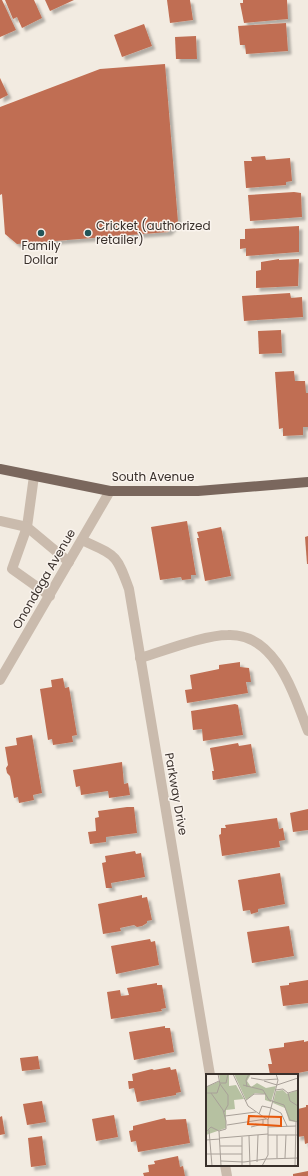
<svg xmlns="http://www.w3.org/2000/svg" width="308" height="1176" viewBox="0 0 308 1176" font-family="Poppins,sans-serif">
<defs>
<filter id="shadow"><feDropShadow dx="3.5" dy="3.5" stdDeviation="1" flood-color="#0004"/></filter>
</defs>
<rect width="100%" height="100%" fill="#f2ebe1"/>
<g fill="#c06e52" filter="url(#shadow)">
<polygon points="0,0 2,0 16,30 0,37"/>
<polygon points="5,0 34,0 42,18 22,28 17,17 13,19"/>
<polygon points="45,0 74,0 50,11"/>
<polygon points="167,0 190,0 193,20 170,23"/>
<polygon points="243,0 287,0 288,19 244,23 240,3 243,3"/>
<polygon points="286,23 288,51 246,54 245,45 240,45 238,26"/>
<polygon points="144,24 152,46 122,57 114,35"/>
<polygon points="196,36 197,59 176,59 175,37"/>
<polygon points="165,64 178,222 168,232 17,244 5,234 2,194 0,195 0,107 100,69"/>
<polygon points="0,78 8,95 0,99"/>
<polygon points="265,156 266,160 290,158 292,181 286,182 286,185 246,188 244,161 252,161 251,157"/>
<polygon points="294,192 301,193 302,217 250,221 248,195"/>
<polygon points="299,226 299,252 246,256 246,248 240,249 240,239 245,239 245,229"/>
<polygon points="279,259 279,260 299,259 298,286 256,288 256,271 261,270 261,262"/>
<polygon points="290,293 291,298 302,297 303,317 244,321 242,296"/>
<polygon points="281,330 282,353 259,354 258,331"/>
<polygon points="294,371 295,381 305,381 306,393 308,393 308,427 303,427 303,435 283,436 283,428 279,429 275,372"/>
<polygon points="187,521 196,575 191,575 191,579 182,580 181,577 160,580 151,527"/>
<polygon points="221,527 231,576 205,581 197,538 199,538 197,532"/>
<polygon points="308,536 308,564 307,564 305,537"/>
<polygon points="240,662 240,667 249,668 251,682 246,682 248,693 187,703 185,690 192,689 190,675 219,669 219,665"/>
<polygon points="63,678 65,688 69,687 77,735 72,736 73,742 53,745 52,739 48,740 40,689 52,687 51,680"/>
<polygon points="235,704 238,705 243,735 203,741 202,729 193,730 191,711"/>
<polygon points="32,735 42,793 33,795 34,800 19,803 18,797 14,798 10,776 7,773 6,768 8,765 5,747 17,745 16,738"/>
<polygon points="238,743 239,746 251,744 256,773 213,780 212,771 214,771 210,748"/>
<polygon points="122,762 124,784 128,783 130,795 109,798 108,791 81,795 80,786 76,787 73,770"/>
<polygon points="127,807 134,807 137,833 106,837 106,842 90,844 88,832 96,831 95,818 99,817 98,811"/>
<polygon points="308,809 308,830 293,832 290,813"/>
<polygon points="277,818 279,829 283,828 285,840 279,841 280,847 222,856 219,835 221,834 221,828 226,828 225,825"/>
<polygon points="135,851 136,854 141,853 145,877 111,883 112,888 106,888 102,863 106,862 105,856"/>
<polygon points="280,873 285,904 258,909 258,912 251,914 250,910 243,911 238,880"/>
<polygon points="142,895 142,898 147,897 152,920 147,921 147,923 142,926 137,927 134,925 120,928 121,931 103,934 98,904"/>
<polygon points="289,926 294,956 252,963 247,932"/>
<polygon points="150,939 151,942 155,941 159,965 116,974 111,946"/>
<polygon points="308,980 308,1003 283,1006 280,986 289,985 289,983"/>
<polygon points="157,983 157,985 162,985 166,1008 161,1009 162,1011 111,1019 107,992 120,990 121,996 129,995 127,988"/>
<polygon points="165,1026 165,1028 170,1028 174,1052 134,1060 129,1032"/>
<polygon points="304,1040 304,1042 308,1041 308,1071 288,1075 270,1075 268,1064 272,1064 269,1049 284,1047 284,1043"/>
<polygon points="38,1056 40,1069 22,1071 20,1058"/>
<polygon points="170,1067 171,1070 176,1069 181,1092 176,1093 176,1095 137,1102 134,1088 129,1089 128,1081 133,1081 132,1074 152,1069 154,1070"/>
<polygon points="42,1101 46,1122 27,1125 23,1104"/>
<polygon points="297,1105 298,1109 306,1107 306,1105 308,1105 308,1143 305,1144 304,1136 297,1137"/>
<polygon points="114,1115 118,1137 96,1141 92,1119"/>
<polygon points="2,1116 5,1134 0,1135 0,1117"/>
<polygon points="165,1118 166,1120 186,1119 190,1143 138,1152 136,1141 131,1142 129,1131 133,1130 133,1126"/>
<polygon points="42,1136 46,1165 31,1167 28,1138"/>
<polygon points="178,1156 180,1167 183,1166 185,1176 144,1176 143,1173 149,1172 148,1165 155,1164 154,1161"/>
<polygon points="308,1171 308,1176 293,1176 293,1174"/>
</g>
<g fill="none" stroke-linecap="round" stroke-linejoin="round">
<g stroke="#cabbad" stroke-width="10">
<polyline points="34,476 27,527 69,562"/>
<polyline points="0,521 27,527 12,569 50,596"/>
</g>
<g stroke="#cabbad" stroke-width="10">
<path d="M 82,540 C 116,556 116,553 129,589 L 210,1075"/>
<path d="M 140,658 C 164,651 204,635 228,635 C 276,633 294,695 308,731"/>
<polyline points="0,680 110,491"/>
<polyline points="225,1165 227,1176"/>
</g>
<polyline stroke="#7a675d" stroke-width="10" points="0,469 110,491 198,491 308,482"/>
</g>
<g fill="#225559" stroke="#faf4ee" stroke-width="1.5">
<circle cx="41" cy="233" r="4"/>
<circle cx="88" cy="233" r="4"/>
</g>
<g text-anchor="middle" stroke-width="3" stroke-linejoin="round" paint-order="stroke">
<g font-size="12" fill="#39302b" stroke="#faf4ee" text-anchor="start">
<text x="96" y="230">Cricket (authorized<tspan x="96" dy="14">retailer)</tspan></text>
<text x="41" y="250" text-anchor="middle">Family<tspan x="41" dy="14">Dollar</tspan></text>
</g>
<g font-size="12" fill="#39302b" stroke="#faf4ee">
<text x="153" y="481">South Avenue</text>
<text transform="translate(44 579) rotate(-60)" y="4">Onondaga Avenue</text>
<text transform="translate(176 794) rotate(80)" y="4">Parkway Drive</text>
</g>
</g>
<g transform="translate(206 1074)">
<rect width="92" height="92" fill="#f2ebe1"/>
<path d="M 13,0 L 25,0 L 23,1 L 23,12 L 30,11 L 38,25 L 28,26 L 29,35 L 20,36 L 20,54 L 0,61 L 0,13 L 14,7 ZM 28,0 L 45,0 L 41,7 L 45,13 L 51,9 L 60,14 L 70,12 L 65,28 L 59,26 L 59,20 L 49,19 L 40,26 ZM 77,16 L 81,20 L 92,16 L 92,48 L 83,47 L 79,34 L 67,29 L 70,17 Z" fill="#b6c1a1"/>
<path fill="none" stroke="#a8a098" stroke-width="1" d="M 12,0 L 14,10 L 22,21 L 22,31 L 18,38M 27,0 L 42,32 L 62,46M 45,4 L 57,6 L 72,5M 58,7 L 71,11M 14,9 L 20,9 L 22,0M 37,11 L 57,16 L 63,26 L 78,31 L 84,46 L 92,48M 71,11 L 92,4M 0,13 L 13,7M 41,13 L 40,6 L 43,0M 69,16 L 77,15 L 82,19 L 92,16M 0,19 L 11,19 L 14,10M 5,19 L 17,36 L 20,47 L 20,55 L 13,57M 82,19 L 84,27 L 92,32M 39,27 L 48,20 L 60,20M 53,40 L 56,32 L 65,34 L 75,39 L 81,52M 19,42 L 50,38M 21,51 L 60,45M 45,53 L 57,50 L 57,46M 62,53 L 90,52M 3,56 L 6,92M 13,57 L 15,92M 0,58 L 5,53 L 13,57M 62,61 L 92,61M 43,62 L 44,92M 36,63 L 36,92M 14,64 L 62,60M 0,66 L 14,65M 92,67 L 92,83M 14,72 L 36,72M 0,80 L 36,80M 71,84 L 71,61M 79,84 L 80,61M 60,85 L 92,84M 15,87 L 38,88 L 60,85M 51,88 L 52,61M 56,92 L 62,81 L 62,46 L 72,6 L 70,0M 89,92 L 90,48"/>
<path fill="#e8590c" fill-opacity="0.15" stroke="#e8590c" stroke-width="2" d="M 43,42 L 75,43 L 75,52 L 42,50 Z"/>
<rect width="92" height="92" fill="none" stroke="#39302b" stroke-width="2"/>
</g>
</svg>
